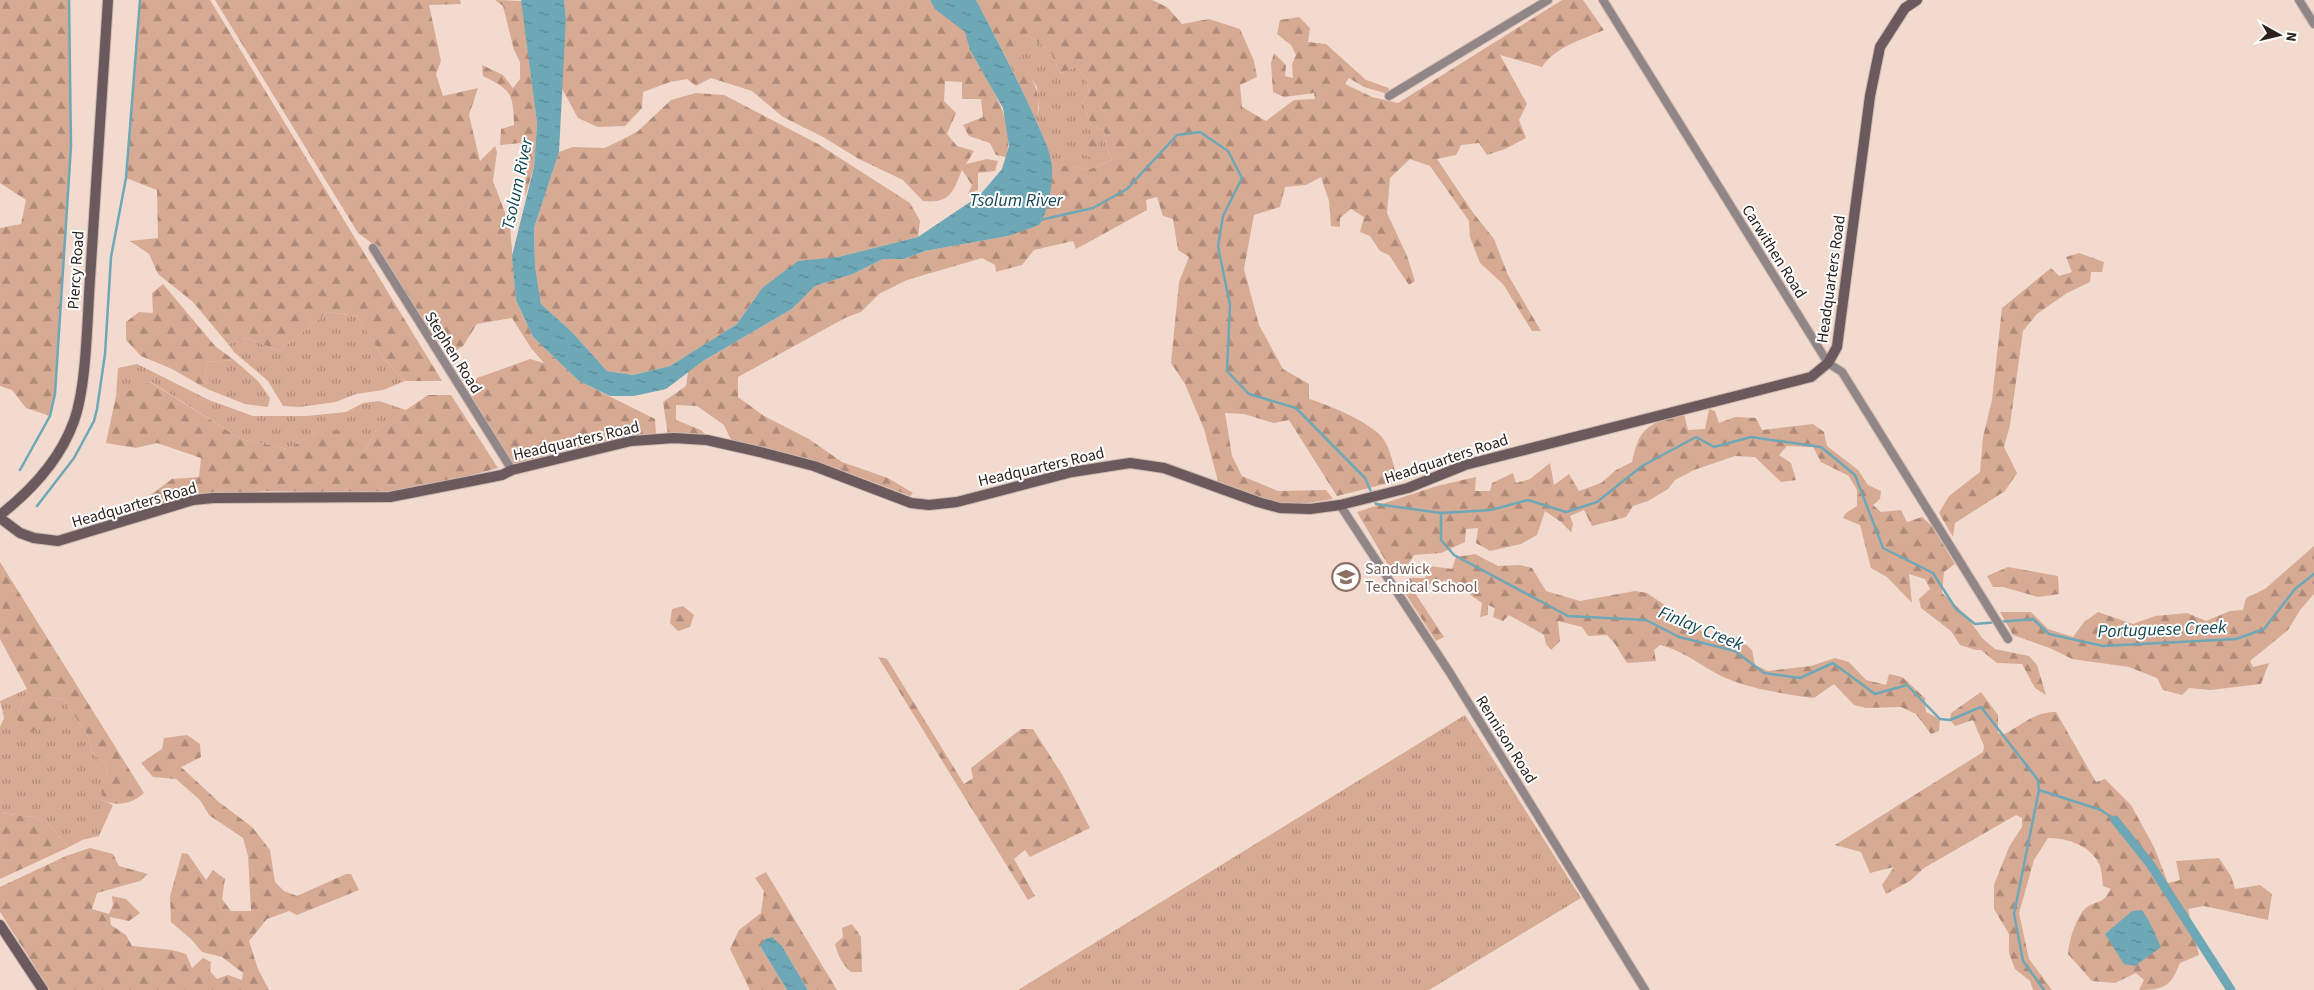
<svg xmlns="http://www.w3.org/2000/svg" width="2314" height="990" viewBox="0 0 2314 990" font-family="'Source Sans 3',sans-serif">
<defs>
<pattern id="grass-tufts" width="24" height="20" patternUnits="userSpaceOnUse" patternTransform="scale(1.25)"><rect width="24" height="20" fill="#d7aa94"/><path d="M3 7l-1-3M5 7V3M7 7l1-3M15 17l-1-3M17 17v-4M19 17l1-3" fill="none" stroke="#af8a78"/></pattern>
<pattern id="forest-firs" width="22" height="20" patternUnits="userSpaceOnUse" patternTransform="scale(1.25)"><rect width="22" height="20" fill="#d7aa94"/><path d="M5 1l3.5 6h-7zM16 11l3.5 6h-7z" fill="#af8a78"/></pattern>
<pattern id="water-ripples" width="26" height="14" patternUnits="userSpaceOnUse" patternTransform="scale(1.25)"><rect width="26" height="14" fill="#6ea8b6"/><path d="M2 4q2-2 4 0t4 0M15 11q2-2 4 0t4 0" fill="none" stroke="#5b8893"/></pattern>
</defs>
<rect width="100%" height="100%" fill="#f2dacf"/>
<g fill="url(#grass-tufts)">
<polygon points="1028,35 1050,51 1061,74 1076,66 1086,79 1089,93 1082,102 1092,126 1104,130 1106,145 1112,160 1088,170 1072,166 1052,166 1045,141 1036,120 1039,108 1037,87 1018,56 1013,40"/>
<polygon points="327,312 357,316 384,359 405,381 383,390 356,394 336,402 299,407 283,406 268,381 234,352 228,344 247,338 279,351"/>
<polygon points="234,360 258,381 270,398 268,407 245,404 207,389 204,379 208,362"/>
<polygon points="137,364 209,400 253,416 307,416 346,412 363,403 379,401 406,410 376,431 363,454 317,432 288,449 241,439 151,382 116,396 118,368"/>
<polygon points="27,689 17,718 47,697 63,699 87,734 93,754 106,763 107,777 102,800 113,805 99,836 82,840 69,847 47,822 33,817 0,813 0,727 4,718 0,701"/>
<polygon points="1465,715 1581,898 1429,990 1018,990"/>
</g>
<g fill="url(#forest-firs)">
<polygon points="0,0 69,0 71,146 55,394 50,416 26,408 12,390 0,386 0,228 21,224 26,200 0,183"/>
<polygon points="140,0 210,0 442,381 405,381 384,359 357,316 327,312 279,351 247,338 228,344 193,302 158,274 149,254 130,241 158,238 157,190 126,178"/>
<polygon points="215,0 460,0 461,4 429,5 441,61 436,74 443,96 478,88 469,115 480,161 495,146 497,152 493,181 510,226 516,300 533,337 579,381 655,419 656,434 594,444 513,464 470,397 477,378 530,359 544,363 531,348 512,318 477,324 463,346 448,356 373,244 358,233"/>
<path d="M 495,0 L 522,1 L 537,123 L 534,167 L 525,197 L 526,159 L 521,143 L 500,145 L 501,129 L 514,125 C 513,92 511,90 483,76 L 482,65 L 503,75 L 513,88 L 520,79 L 520,62 L 514,50 L 503,6 Z"/>
<path d="M 564,0 L 930,0 C 938,14 954,19 964,31 C 969,36 968,47 972,53 C 988,84 1017,120 1006,157 L 996,155 L 990,143 L 969,136 L 963,125 L 983,117 L 981,99 L 962,99 L 962,82 L 945,81 L 944,101 L 956,113 L 947,134 L 957,146 L 974,151 L 966,164 L 987,159 L 998,161 L 995,171 L 978,173 L 978,190 L 968,194 L 972,185 L 962,170 C 953,192 950,204 923,201 L 903,180 L 859,159 L 823,137 L 783,117 L 752,91 L 711,78 L 696,86 L 687,79 L 670,82 L 643,92 L 642,108 L 625,126 L 598,127 L 578,118 L 561,87 L 566,18 Z"/>
<path d="M 976,0 L 1152,0 L 1167,7 L 1182,24 L 1209,19 L 1240,29 L 1254,61 L 1257,77 L 1240,85 L 1242,107 L 1266,121 L 1294,100 L 1315,99 L 1314,93 L 1284,97 L 1273,92 L 1271,63 L 1274,53 L 1286,65 L 1285,76 L 1293,78 L 1292,64 L 1296,55 L 1291,45 L 1277,34 L 1280,20 L 1299,17 L 1310,28 L 1308,42 L 1326,44 L 1366,80 L 1389,88 L 1388,94 L 1364,87 L 1349,78 L 1345,84 L 1372,97 L 1398,103 L 1562,0 L 1583,0 L 1604,30 C 1582,40 1556,46 1542,67 L 1500,55 L 1527,104 L 1519,120 L 1526,138 L 1505,149 L 1487,155 L 1479,143 L 1461,145 L 1456,155 L 1437,159 L 1474,214 L 1494,239 L 1508,275 L 1541,331 L 1532,331 L 1503,284 L 1480,263 L 1470,237 L 1469,221 L 1430,166 L 1410,159 L 1390,178 L 1387,213 L 1407,256 L 1415,281 L 1409,285 L 1389,255 L 1380,251 L 1370,236 L 1360,232 L 1364,217 L 1351,209 L 1340,218 L 1340,227 L 1331,226 L 1329,201 L 1321,177 L 1306,185 L 1285,187 L 1280,207 L 1254,215 L 1244,269 L 1259,325 L 1283,369 L 1309,384 L 1309,399 C 1331,406 1361,418 1379,434 C 1390,444 1394,466 1397,481 L 1337,496 L 1289,420 L 1274,423 L 1244,414 L 1225,413 L 1232,456 L 1242,476 L 1278,491 L 1326,490 L 1333,499 L 1295,505 L 1271,502 L 1218,481 L 1204,429 L 1185,384 L 1171,363 L 1179,282 L 1189,257 L 1178,250 L 1173,219 L 1163,216 L 1157,197 L 1146,200 L 1147,210 L 1076,249 L 1073,241 L 1034,250 L 1022,265 L 996,272 L 995,265 L 982,258 L 907,280 L 879,294 L 861,312 L 845,318 L 738,377 L 738,397 L 764,416 L 809,439 L 842,462 L 888,478 L 913,493 L 910,496 L 835,468 L 731,440 L 724,425 L 697,406 L 676,405 L 676,420 L 701,430 L 707,436 L 668,435 L 663,402 L 686,386 L 688,372 L 703,361 L 792,309 L 815,286 L 853,274 L 883,259 L 904,259 L 925,251 L 1008,236 L 1050,194 L 1052,166 L 1072,166 L 1088,170 L 1112,160 L 1106,145 L 1104,130 L 1092,126 L 1082,102 L 1089,93 L 1086,79 L 1076,66 L 1061,74 L 1050,51 L 1028,35 L 1014,40 C 1022,73 1046,82 1036,120 L 1010,65 Z"/>
<polygon points="696,93 724,95 818,144 910,203 920,221 918,237 838,257 798,262 762,288 737,324 670,366 633,375 607,371 572,332 541,304 535,266 534,228 559,152 573,147 605,148 637,132 671,100"/>
<polygon points="1093,134 1099,146 1096,154 1089,157 1081,153 1079,146 1082,136"/>
<polygon points="2079,253 2104,262 2102,272 2091,272 2090,282 2067,293 2037,314 2023,331 2010,425 2004,447 2017,473 2005,491 1955,523 1953,537 1939,513 1949,496 1980,472 1983,437 1992,400 2002,308 2051,268 2059,276 2072,272 2066,257"/>
<polygon points="163,284 215,346 234,360 208,362 204,379 207,389 172,369 141,356 126,340 126,322 139,312 153,313 152,293"/>
<polygon points="150,382 241,439 288,449 317,432 345,430 363,454 376,431 400,414 428,395 451,395 498,468 401,494 265,491 187,500 131,513 129,506 145,499 172,479 199,477 201,458 157,443 136,448 106,443 116,396"/>
<path d="M 1709,409 L 1715,411 L 1719,423 L 1735,417 L 1756,418 L 1762,430 L 1813,424 L 1824,432 L 1827,446 L 1858,470 L 1868,485 L 1881,491 L 1880,499 L 1873,505 L 1881,512 L 1901,510 L 1907,522 L 1922,517 L 1932,526 L 1955,564 L 1944,572 L 1942,593 L 1966,615 L 1982,638 L 1995,649 L 2029,656 L 2037,665 L 2046,695 L 2035,688 L 2022,664 L 1997,663 L 1981,650 L 1976,650 L 1960,645 L 1951,631 L 1921,608 L 1919,599 L 1930,589 L 1925,579 L 1909,574 L 1912,603 L 1887,577 L 1871,568 L 1860,525 L 1843,518 L 1846,513 L 1857,506 L 1857,490 L 1849,476 L 1821,462 L 1813,447 L 1787,446 L 1779,455 L 1791,463 L 1796,480 L 1781,482 L 1755,457 L 1735,456 L 1694,470 L 1675,480 L 1668,489 L 1648,501 L 1633,506 L 1626,517 L 1592,526 L 1584,510 L 1570,516 L 1573,524 L 1571,532 L 1561,522 L 1545,511 L 1537,535 L 1521,544 L 1490,551 L 1476,543 L 1478,528 L 1466,529 L 1465,542 L 1441,553 L 1414,555 L 1406,568 L 1397,574 L 1391,570 L 1357,512 L 1437,486 L 1476,477 L 1475,491 L 1490,491 L 1492,483 L 1513,473 L 1516,483 L 1530,479 L 1550,463 L 1554,485 L 1569,474 L 1579,491 L 1601,483 L 1616,470 L 1632,462 C 1640,424 1650,424 1684,414 L 1688,430 L 1705,429 Z"/>
<polygon points="2314,546 2314,594 2300,610 2288,630 2250,661 2253,667 2269,663 2261,684 2210,690 2189,688 2182,695 2163,690 2157,678 2129,667 2072,659 2052,649 2013,635 2000,612 2031,612 2048,629 2073,637 2084,622 2098,612 2133,624 2155,616 2187,613 2206,621 2230,611 2243,610 2246,598 2265,589"/>
<path d="M 1475,554 L 1498,566 L 1520,565 L 1532,568 L 1546,591 L 1580,601 L 1635,591 L 1647,593 L 1700,629 L 1706,639 L 1717,636 L 1738,637 L 1752,650 L 1755,665 L 1768,671 L 1811,666 L 1835,658 L 1849,662 L 1866,680 L 1886,685 L 1889,674 L 1902,677 L 1925,698 L 1926,712 L 1940,719 L 1939,731 L 1931,734 L 1916,714 L 1901,707 L 1866,708 L 1854,705 L 1834,684 L 1814,698 C 1789,695 1752,689 1728,679 C 1704,669 1686,651 1660,645 L 1654,650 L 1656,661 L 1627,663 L 1615,644 L 1607,635 L 1588,636 L 1582,627 L 1558,621 L 1560,641 L 1551,650 L 1546,644 L 1544,635 L 1509,615 L 1503,621 L 1493,617 L 1495,608 L 1488,605 L 1488,615 L 1480,617 L 1482,603 L 1449,580 L 1416,587 L 1415,593 L 1444,637 L 1436,641 L 1403,590 L 1410,578 L 1425,578 L 1430,566 L 1452,569 L 1456,557 Z"/>
<path d="M 0,562 L 144,793 C 132,804 117,807 102,800 L 101,783 L 107,777 L 106,763 L 93,754 L 87,734 L 63,699 L 47,697 L 53,709 L 51,722 L 28,734 L 17,718 L 27,689 L 0,639 Z"/>
<polygon points="2008,567 2058,576 2059,594 2038,597 2003,587 1993,587 1987,576"/>
<polygon points="683,606 694,615 690,627 678,631 670,623 672,609"/>
<polygon points="878,657 887,659 964,784 973,778 971,768 1021,729 1033,729 1063,776 1090,828 1030,857 1025,850 1014,859 1035,896 1028,900"/>
<path d="M 1981,692 L 1998,715 L 1998,733 L 2003,735 C 2021,726 2035,711 2056,712 L 2096,782 L 2105,779 L 2131,805 L 2154,847 L 2168,883 L 2180,880 L 2176,861 L 2219,858 L 2231,876 L 2235,889 L 2260,885 L 2272,894 L 2268,920 L 2204,906 L 2188,909 L 2199,955 L 2180,963 C 2171,986 2164,990 2139,990 L 2144,980 L 2136,973 L 2115,983 L 2092,981 L 2068,954 C 2069,941 2076,916 2087,907 C 2100,899 2102,905 2111,889 L 2103,886 C 2102,880 2102,872 2100,866 C 2092,846 2068,838 2048,838 L 2034,860 L 2019,913 L 2029,959 L 2052,990 L 2033,990 L 2030,981 L 2015,969 L 2009,953 L 2009,934 L 1994,909 L 1994,885 L 2009,847 L 2022,827 L 2022,818 L 2016,815 L 1924,868 L 1910,881 L 1886,894 L 1882,885 L 1894,867 L 1870,873 L 1861,852 L 1835,845 L 1983,752 L 1984,746 L 1973,720 L 1955,726 L 1950,720 L 1951,713 Z"/>
<polygon points="187,735 200,744 201,757 181,767 219,802 252,827 270,850 275,882 284,891 297,896 346,874 351,874 359,890 297,915 289,911 267,919 249,941 258,969 269,990 50,990 0,912 0,887 66,856 90,848 113,854 119,866 148,874 140,881 97,893 92,909 109,914 113,905 112,896 126,899 140,913 129,921 110,917 111,925 126,935 132,946 172,950 186,954 192,968 203,958 211,962 210,971 217,979 228,975 242,980 243,973 222,957 202,952 191,939 171,922 170,896 182,853 188,854 206,880 213,870 225,879 222,899 231,911 251,911 248,856 243,838 209,815 200,800 176,779 153,777 141,763 162,749 164,738"/>
<polygon points="0,813 33,817 47,822 69,847 0,879"/>
<polygon points="766,872 837,990 808,990 782,946 760,946 787,990 750,990 730,949 739,930 761,913 764,891 755,878"/>
<path d="M 852,924 L 861,937 L 862,972 L 851,972 C 842,964 838,956 835,944 L 843,937 L 842,928 Z"/>
</g>
<g fill="url(#water-ripples)">
<path d="M 521,0 L 564,0 L 566,18 L 559,152 L 534,228 L 535,266 L 541,304 L 572,332 L 607,371 L 633,375 L 670,366 L 737,324 L 762,288 L 798,261 L 838,257 L 918,237 L 979,196 L 1002,169 L 1009,146 L 1003,108 L 970,50 L 965,32 L 935,9 L 930,0 L 976,0 C 996,38 1016,76 1034,116 C 1041,132 1050,149 1052,166 C 1053,183 1049,211 1039,225 L 1008,236 L 925,251 L 904,259 L 883,259 L 853,274 L 815,286 L 792,309 L 703,361 L 666,389 L 634,396 L 610,396 L 579,381 L 533,337 L 516,300 L 512,256 L 534,167 L 537,123 Z"/>
<polygon points="2142,910 2149,921 2161,947 2135,966 2124,964 2105,934 2132,911"/>
<polygon points="772,937 782,946 808,990 787,990 760,946 765,939"/>
</g>
<g fill="none" stroke-linecap="round" stroke-linejoin="round">
<g stroke="#6ea8b6" stroke-width="2.5">
<polyline points="1040,220 1093,208 1127,189 1177,135 1200,132 1228,151 1242,178 1223,216 1218,246 1230,305 1227,371 1249,394 1296,408 1365,478 1372,494"/>
<polyline points="20,470 50,416 55,394 71,146 69,0"/>
<polyline points="1374,499 1376,504 1441,513 1491,510 1528,500 1566,512 1597,502 1642,466 1696,437 1714,447 1751,437 1821,447 1855,475 1883,548 1933,573 1956,609 1975,624 2033,619 2049,634 2103,646 2236,639 2264,629 2295,589 2314,574"/>
<polyline points="37,506 74,458 94,421 97,409 105,354 111,257 126,178 140,0"/>
<polyline points="1441,513 1441,540 1454,555 1568,616 1646,620 1679,637 1735,651 1764,673 1800,678 1833,663 1875,694 1907,685 1940,719 1950,720 1981,707 2038,780 2039,790 2014,914 2023,961 2044,990"/>
<polyline points="2039,790 2101,810 2115,820"/>
</g>
<polyline stroke="#6ea8b6" stroke-width="9" points="2115,820 2150,864 2231,990"/>
<defs>
<g id="street">
<polyline points="1603,0 1828,363 1842,372 2008,639"/>
<polyline points="2299,0 2314,24"/>
<polyline points="1389,96 1548,0"/>
<polyline points="373,248 512,470"/>
<polyline points="1340,505 1450,673 1645,990"/>
</g>
<g id="secondary">
<path d="M 0,515 C 32,490 60,460 74,421 C 87,384 87,320 90,279 C 96,186 102,93 108,0"/>
<polyline points="0,518 20,533 34,538 58,541 193,500 213,498 390,497 502,475 512,470 631,441 674,438 707,440 760,452 814,466 911,503 929,505 957,502 1072,472 1130,463 1164,468 1258,502 1280,508 1310,509 1340,505 1408,488 1465,465 1811,377 1828,363 1837,347 1870,96 1880,47 1905,8 1917,0"/>
<polyline points="0,925 43,990"/>
</g>
</defs>
<use href="#street" stroke="#ceb9af" stroke-width="10"/>
<use href="#secondary" stroke="#ceb9af" stroke-width="12"/>
<use href="#street" stroke="#908587" stroke-width="8"/>
<use href="#secondary" stroke="#6a5a5d" stroke-width="10"/>
</g>
<defs>
<symbol id="school-ring" viewBox="-11 -11 22 22"><circle r="9.5" fill="#fff" stroke="#8d6e63" stroke-width="1.5"/><path d="M0-5L7-2L0 1L-7-2ZM-4 1L0 2.5L4 1V4Q0 6-4 4Z" fill="#8d6e63"/></symbol>
</defs>
<g fill-rule="evenodd">
<use href="#school-ring" x="1330" y="561" width="32" height="32"/>
</g>
<g text-anchor="middle" stroke-width="4" stroke-linejoin="round" paint-order="stroke">
<g font-size="16" fill="#2b221e" stroke="#fff">
<text transform="translate(1775 251) rotate(58)" y="6">Carwithen Road</text>
<text transform="translate(75 270) rotate(-86)" y="6">Piercy Road</text>
<text transform="translate(1830 279) rotate(-82)" y="6">Headquarters Road</text>
<text transform="translate(454 352) rotate(58)" y="6">Stephen Road</text>
<text transform="translate(576 440) rotate(-13)" y="6">Headquarters Road</text>
<text transform="translate(1446 458) rotate(-18)" y="6">Headquarters Road</text>
<text transform="translate(1041 466) rotate(-13)" y="6">Headquarters Road</text>
<text transform="translate(134 504) rotate(-16)" y="6">Headquarters Road</text>
<text transform="translate(1507 739) rotate(58)" y="6">Rennison Road</text>
</g>
<g font-size="16" fill="#785e54" stroke="#fff" text-anchor="start">
<text x="1365" y="574">Sandwick<tspan x="1365" dy="18">Technical School</tspan></text>
</g>
<g font-size="18" font-style="italic" fill="#134752" stroke="#fff">
<text transform="translate(517 184) rotate(-78)" y="6">Tsolum River</text>
<text x="1016" y="206">Tsolum River</text>
<text transform="translate(1701 628) rotate(22)" y="6">Finlay Creek</text>
<text transform="translate(2162 629) rotate(-2)" y="6">Portuguese Creek</text>
</g>
</g>
<g transform="translate(2279 35) rotate(98)" stroke="#ffffff" stroke-width="4" paint-order="stroke">
<path d="M0-4L9 19L0 12L-9 19Z" fill="#2b221e"/>
<text y="-8" font-size="14" font-weight="bold" text-anchor="middle" fill="#2b221e">N</text>
</g>
</svg>
